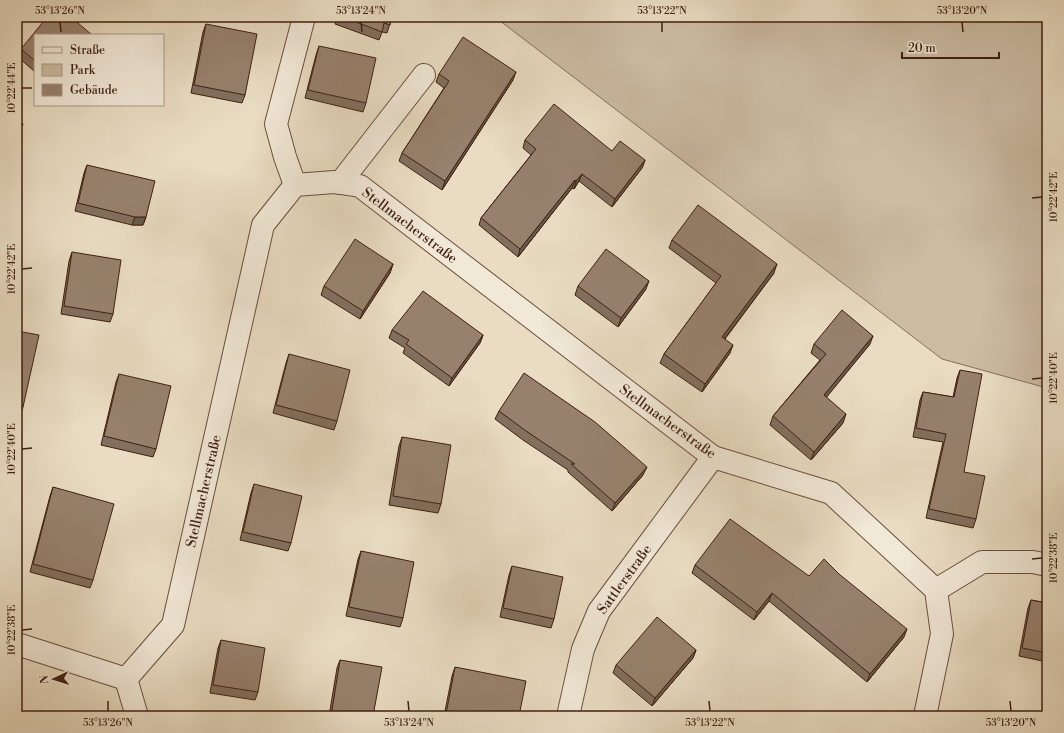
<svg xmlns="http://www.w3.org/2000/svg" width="1064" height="733" viewBox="0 0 1064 733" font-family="'Libre Bodoni',serif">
<rect width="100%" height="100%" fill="#e9dcc2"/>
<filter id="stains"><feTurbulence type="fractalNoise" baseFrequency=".005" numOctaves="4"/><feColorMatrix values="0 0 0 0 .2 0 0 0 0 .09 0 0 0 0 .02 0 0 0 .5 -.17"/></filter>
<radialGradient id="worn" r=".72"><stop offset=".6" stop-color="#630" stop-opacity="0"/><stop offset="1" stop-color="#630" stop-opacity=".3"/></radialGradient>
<polygon fill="#ccbca4" stroke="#866e5a" points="495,17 1047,17 1047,388 942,359"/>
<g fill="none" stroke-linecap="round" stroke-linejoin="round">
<defs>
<g id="minor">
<polyline points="340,183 424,75"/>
<polyline points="295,185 285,157 276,124 304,17"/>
<polyline points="936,590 982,562 1033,562 1047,565"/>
<polyline points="17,644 126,679"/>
<polyline points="126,679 173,625 263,225 295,185 334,182 360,186 713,457 831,493 936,590 942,634 925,716"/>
<polyline points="126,679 137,716"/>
<polyline points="568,716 583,649 599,611 713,457"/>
</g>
</defs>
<use href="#minor" stroke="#6a4e3c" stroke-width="24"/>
<use href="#minor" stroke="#f1e8d7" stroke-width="22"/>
</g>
<g fill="#826f5e" stroke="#3f1f10">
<polygon points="337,17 392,17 387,33 382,32 379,40 335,24"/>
<polygon points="206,24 245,95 242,103 191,93 203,32"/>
<polygon points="35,35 35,72 18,57 21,49"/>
<polygon points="319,46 366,103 363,112 305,98 316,55"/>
<polygon points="439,74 513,80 442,190 399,161 402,153 444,88 436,82"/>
<polygon points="525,140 612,151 645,160 642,168 612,207 579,181 574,189 572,188 518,257 479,225 481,218 531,155 523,148"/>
<polygon points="87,165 146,217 143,225 132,225 75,211 84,173"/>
<polygon points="672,240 774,273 725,339 730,353 702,392 660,363 664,354 716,283 669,248"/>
<polygon points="72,252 113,314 110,322 61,314 69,261"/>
<polygon points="393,264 390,273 360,319 321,295 324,286"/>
<polygon points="578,286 646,289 618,327 575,295"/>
<polygon points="392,330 483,335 480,343 449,386 403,353 405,348 389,338"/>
<polygon points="17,331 23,407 20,416 17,415"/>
<polygon points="814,344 870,344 826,397 843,423 811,460 770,425 773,416 820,360 811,353"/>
<polygon points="289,354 337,421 334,430 273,413 286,363"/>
<polygon points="960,370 964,472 976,519 973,528 926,518 943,442 913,437 920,400 923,392 953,397 957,378"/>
<polygon points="119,374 156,449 153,457 101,445 116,382"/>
<polygon points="499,411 643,475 612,511 568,472 568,470 523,440 495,419"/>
<polygon points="402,437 441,504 438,513 389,505 399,446"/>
<polygon points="254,484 291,543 288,551 240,540 251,493"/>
<polygon points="53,487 93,580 90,588 30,572 50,496"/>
<polygon points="361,551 403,618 400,627 346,616 358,559"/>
<polygon points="695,565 809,576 904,637 867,682 769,601 754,620 692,573"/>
<polygon points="512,566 554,619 551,628 500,617 509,575"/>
<polygon points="1031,600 1047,603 1047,662 1019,656 1028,608"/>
<polygon points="221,640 258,692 255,700 210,693 218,648"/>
<polygon points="696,650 693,658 652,706 613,673 616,665"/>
<polygon points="340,660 373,716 329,716 337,668"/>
<polygon points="455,667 519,716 444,716 452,676"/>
</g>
<g fill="#6a5a4c" stroke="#3f1f10">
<polygon points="516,72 513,80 442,190 445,181"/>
<polygon points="23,124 20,132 17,136 17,131"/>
<polygon points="645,160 642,168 612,207 615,199"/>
<polygon points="582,174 579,181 574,189 576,181"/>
<polygon points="575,180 572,188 518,257 520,249"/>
<polygon points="135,217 146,217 143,225 132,225"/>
<polygon points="393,264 390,273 360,319 363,311"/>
<polygon points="777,264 774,273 719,346 722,337"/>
<polygon points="649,281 646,289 618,327 621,318"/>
<polygon points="483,335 480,343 449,386 452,378"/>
<polygon points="873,336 870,344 821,404 824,395"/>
<polygon points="733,345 730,353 702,392 705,384"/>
<polygon points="846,414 843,423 811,460 814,452"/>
<polygon points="647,467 643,475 612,511 615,503"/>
<polygon points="772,593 769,601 754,620 757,612"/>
<polygon points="907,629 904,637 867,682 870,674"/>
<polygon points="696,650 693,658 652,706 655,698"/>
</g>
<g fill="#97816d" stroke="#3f1f10">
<polygon points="47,17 71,17 92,35 35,35 35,61 21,49"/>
<polygon points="343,17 392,17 390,25 384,23 382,32"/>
<polygon points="206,24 257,34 245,95 194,85"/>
<polygon points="463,37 516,72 445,181 402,153 449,81 439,74"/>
<polygon points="319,46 376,58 366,103 308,90"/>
<polygon points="554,104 612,151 620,141 645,160 615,199 582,174 576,181 575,180 520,249 481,218 536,149 525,140"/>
<polygon points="17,119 23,124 17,131"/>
<polygon points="87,165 155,181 146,217 135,217 78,203"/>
<polygon points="698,205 777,264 722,337 733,345 705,384 664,354 721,276 672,240"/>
<polygon points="355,239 393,264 363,311 324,286"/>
<polygon points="606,249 649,281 621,318 578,286"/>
<polygon points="72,252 121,260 113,314 64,306"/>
<polygon points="423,291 483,335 452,378 406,344 409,340 392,330"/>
<polygon points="842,310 873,336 824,395 846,414 814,452 773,416 826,354 814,344"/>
<polygon points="17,331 39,335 23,407 17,406"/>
<polygon points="289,354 350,370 337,421 276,405"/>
<polygon points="960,370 982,374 964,472 985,476 976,519 929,509 946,434 916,428 923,392 954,397"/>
<polygon points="524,373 595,422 647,467 615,503 571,464 575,464 526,431 499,411"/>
<polygon points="119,374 171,386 156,449 104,436"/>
<polygon points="402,437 451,445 441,504 393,496"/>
<polygon points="254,484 302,496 291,543 243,532"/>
<polygon points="53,487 114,504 93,580 33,564"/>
<polygon points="730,519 809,576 824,559 839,574 907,629 870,674 772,593 757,612 695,565"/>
<polygon points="361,551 414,562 403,618 349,607"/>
<polygon points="512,566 563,577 554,619 503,608"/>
<polygon points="1031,600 1047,603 1047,653 1022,648"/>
<polygon points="657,617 696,650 655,698 616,665"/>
<polygon points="221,640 265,648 258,692 213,685"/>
<polygon points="340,660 382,667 373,716 331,716"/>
<polygon points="455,667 526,681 519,716 454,716 446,714"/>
<polygon points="41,711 62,716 39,716"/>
</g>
<path fill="none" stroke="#3f1f10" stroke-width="1.5" d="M 60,22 L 61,32M 361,22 L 362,32M 662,22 L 662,32M 962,22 L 963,32M 22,88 L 32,88M 1032,198 L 1042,197M 22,269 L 32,268M 1032,379 L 1042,378M 22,449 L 32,448M 1032,559 L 1042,558M 22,630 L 32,629M 108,701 L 108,711M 408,701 L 409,711M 709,701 L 710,711M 1010,701 L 1011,711"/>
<g text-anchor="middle" stroke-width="3.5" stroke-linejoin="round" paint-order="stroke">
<g font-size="14" fill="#3f1f10" stroke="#f1e8d7">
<text transform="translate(410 225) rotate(37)" y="5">Stellmacherstraße</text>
<text transform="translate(668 421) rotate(36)" y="5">Stellmacherstraße</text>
<text transform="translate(203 491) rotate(-77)" y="5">Stellmacherstraße</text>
<text transform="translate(624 579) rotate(-54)" y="5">Sattlerstraße</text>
</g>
</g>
<rect width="1064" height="733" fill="none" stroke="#e9dcc2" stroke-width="44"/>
<rect x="34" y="34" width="130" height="72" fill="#f1e8d7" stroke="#aa9887"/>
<rect x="42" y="47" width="20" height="6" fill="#f1e8d7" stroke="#aa9887"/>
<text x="70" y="54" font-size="12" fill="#3f1f10">Straße</text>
<rect x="42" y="64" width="20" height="12" fill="#ccbca4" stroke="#aa9887"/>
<text x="70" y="74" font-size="12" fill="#3f1f10">Park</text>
<rect x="42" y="84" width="20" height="12" fill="#97816d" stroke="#aa9887"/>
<text x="70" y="94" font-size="12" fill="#3f1f10">Gebäude</text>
<g transform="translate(54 679) rotate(266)" stroke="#f1e8d7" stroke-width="3" paint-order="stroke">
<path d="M0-3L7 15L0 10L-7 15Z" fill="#3f1f10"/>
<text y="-6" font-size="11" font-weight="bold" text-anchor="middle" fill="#3f1f10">N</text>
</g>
<path d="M902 52v6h97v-6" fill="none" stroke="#3f1f10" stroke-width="2"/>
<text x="908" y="52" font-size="12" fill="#3f1f10" stroke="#f1e8d7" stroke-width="3" paint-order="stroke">20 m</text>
<rect x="22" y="22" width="1020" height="689" fill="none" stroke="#3f1f10" stroke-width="1.5"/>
<g font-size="10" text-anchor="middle" fill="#3f1f10">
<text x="60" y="14">53°13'26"N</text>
<text x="361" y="14">53°13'24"N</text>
<text x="662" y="14">53°13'22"N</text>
<text x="962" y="14">53°13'20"N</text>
<text transform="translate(11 88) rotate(-90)" y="4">10°22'44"E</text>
<text transform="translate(1053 197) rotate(-90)" y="4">10°22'42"E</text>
<text transform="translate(11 269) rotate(-90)" y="4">10°22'42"E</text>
<text transform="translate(1053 378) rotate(-90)" y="4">10°22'40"E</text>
<text transform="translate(11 449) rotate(-90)" y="4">10°22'40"E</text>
<text transform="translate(1053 558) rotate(-90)" y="4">10°22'38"E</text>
<text transform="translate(11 630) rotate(-90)" y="4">10°22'38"E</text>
<text x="108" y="726">53°13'26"N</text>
<text x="409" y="726">53°13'24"N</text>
<text x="710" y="726">53°13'22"N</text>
<text x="1011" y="726">53°13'20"N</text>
</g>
<rect width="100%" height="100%" filter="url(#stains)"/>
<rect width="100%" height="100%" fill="url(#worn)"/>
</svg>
